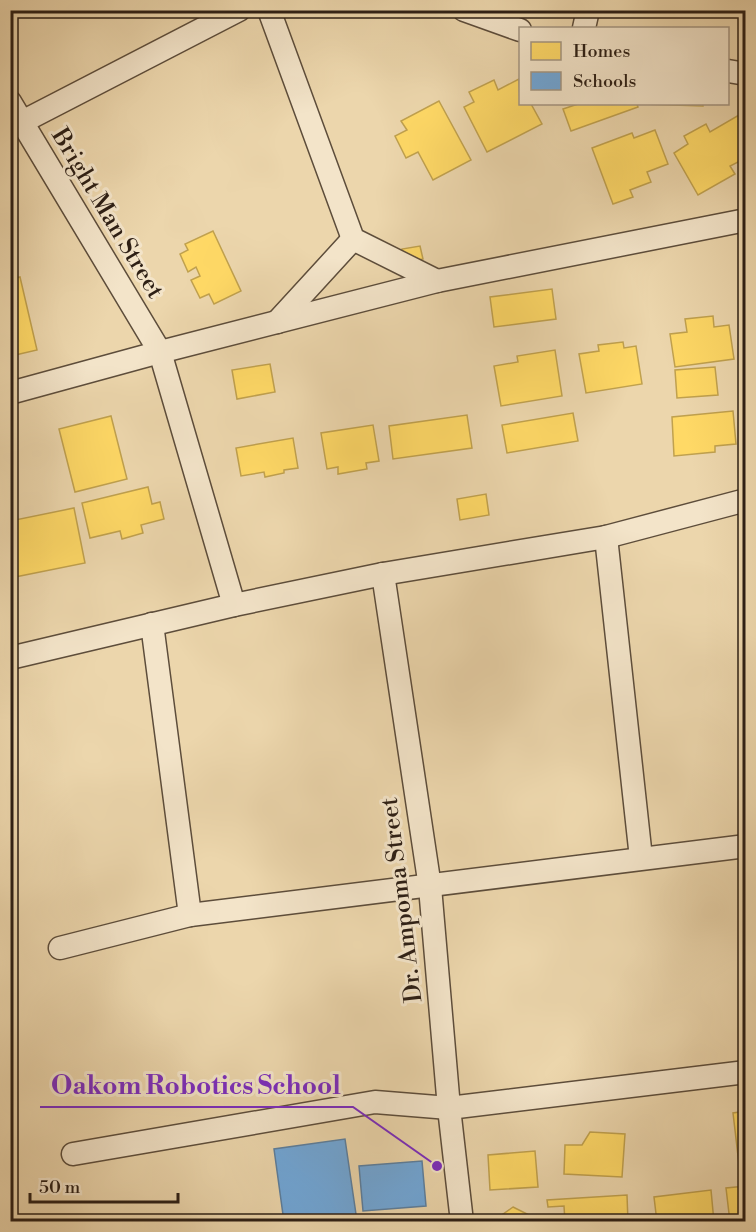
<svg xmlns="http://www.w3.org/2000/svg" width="756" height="1232" viewBox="0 0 756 1232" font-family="'Libre Bodoni',serif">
<rect width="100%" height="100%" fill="#ecd6ac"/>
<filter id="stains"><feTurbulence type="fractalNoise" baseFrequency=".00333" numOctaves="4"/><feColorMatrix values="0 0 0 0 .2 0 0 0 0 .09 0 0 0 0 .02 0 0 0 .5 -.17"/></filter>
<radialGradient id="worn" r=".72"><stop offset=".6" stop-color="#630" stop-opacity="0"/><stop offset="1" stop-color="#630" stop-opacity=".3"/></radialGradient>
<g fill="#ffd966" stroke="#c0a14e" stroke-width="1.5">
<polygon points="519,79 520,104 531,104 542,124 487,152 464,107 474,102 469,92 494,80 498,90"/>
<polygon points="439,101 471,160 433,180 418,152 406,158 395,136 407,130 401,121"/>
<polygon points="578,104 637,104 638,107 571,131 563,109"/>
<polygon points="642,104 703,104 703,106"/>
<polygon points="739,115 746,126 746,158 730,166 735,174 698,195 674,153 688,144 684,136 706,124 710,132"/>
<polygon points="655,130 668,164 647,172 651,182 630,190 633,197 613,204 592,148 632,133 634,138"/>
<polygon points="213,231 241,291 214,304 209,294 200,298 191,280 200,276 196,267 188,272 180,254 188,250 185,244"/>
<polygon points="420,246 423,259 405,263 402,249"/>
<polygon points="20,277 37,350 11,356 10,279"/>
<polygon points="552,289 556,319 494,327 490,297"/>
<polygon points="713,316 714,327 729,325 734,359 675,367 670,334 687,332 685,319"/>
<polygon points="623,342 624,348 636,346 642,384 586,393 579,354 599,351 598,345"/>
<polygon points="555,350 562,396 501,406 494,366 518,362 517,356"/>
<polygon points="270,364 275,392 237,399 232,370"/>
<polygon points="715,367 718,395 677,398 675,370"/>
<polygon points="733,411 736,444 715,446 715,452 674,456 672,417"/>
<polygon points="573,413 578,441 507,453 502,425"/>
<polygon points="467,415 472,448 393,459 389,426"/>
<polygon points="111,416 127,479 75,492 59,429"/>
<polygon points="373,425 379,461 366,463 367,469 338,474 338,467 327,469 321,433"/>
<polygon points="293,438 298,468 284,470 284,473 265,477 264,472 241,476 236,448"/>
<polygon points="148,487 152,504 160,502 164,519 141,525 143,533 122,539 120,531 90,538 82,503"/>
<polygon points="486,494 489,515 460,520 457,499"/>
<polygon points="74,508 85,563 10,578 10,521"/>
<polygon points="746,1111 746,1173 740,1173 733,1113"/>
<polygon points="590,1132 625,1134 622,1177 564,1174 565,1145 582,1145"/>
<polygon points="535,1151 538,1187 490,1190 488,1155"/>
<polygon points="746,1186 746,1222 730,1222 726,1188"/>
<polygon points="711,1190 714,1222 657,1222 654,1197"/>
<polygon points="627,1195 628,1222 565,1222 564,1206 548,1207 547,1200"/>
<polygon points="513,1207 539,1220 539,1222 492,1222"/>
</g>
<g fill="#6fa8dc" stroke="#5b7fa0" stroke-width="1.5">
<polygon points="345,1139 357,1221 284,1222 274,1149"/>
<polygon points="422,1161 426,1206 363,1211 359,1166"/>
</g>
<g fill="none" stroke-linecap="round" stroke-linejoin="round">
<polyline stroke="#6e7b6f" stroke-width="6" points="10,1207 16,1222"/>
<defs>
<g id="street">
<polyline points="269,10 353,239 437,281"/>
<polyline points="464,10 520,30"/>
<polyline points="584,28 588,10"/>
<polyline points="728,71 746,74"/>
<polyline points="10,102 160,352 234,605"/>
<polyline points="22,122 239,10"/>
<polyline points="277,322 353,239"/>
<polyline points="10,393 160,352 437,281 746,220"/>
<polyline points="606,537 641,858"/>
<polyline points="383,574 430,887 449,1108 462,1222"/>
<polyline points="152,624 190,915"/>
<polyline points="10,658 234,605 383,574 606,537 746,500"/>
<polyline points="60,948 190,915 746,846"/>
<polyline points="73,1154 375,1102 449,1108 746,1072"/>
</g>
</defs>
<use href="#street" stroke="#5d4d3b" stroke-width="25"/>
<use href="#street" stroke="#f3e4c9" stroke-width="22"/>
</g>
<g text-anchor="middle" stroke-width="6" stroke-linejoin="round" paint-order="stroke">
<g font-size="24" fill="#2d1f15" stroke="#f3e4c9">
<text transform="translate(108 213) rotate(59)" y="8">Bright Man Street</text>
<text transform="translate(401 900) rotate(-97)" y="8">Dr. Ampoma Street</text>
</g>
</g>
<path fill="none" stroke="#7b2cbf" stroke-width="2" d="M437 1166L353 1107H40"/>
<circle fill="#7b2cbf" stroke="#f3e4c9" stroke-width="2" cx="437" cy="1166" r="6"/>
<g font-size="26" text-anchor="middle" font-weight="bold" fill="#7b2cbf" stroke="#f3e4c9" stroke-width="6" stroke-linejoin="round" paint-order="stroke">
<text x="196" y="1094">Oakom Robotics School</text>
</g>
<rect width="756" height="1232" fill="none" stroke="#ecd6ac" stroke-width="36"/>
<rect x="12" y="12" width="732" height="1208" fill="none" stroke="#2d1f15" stroke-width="3"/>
<rect x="18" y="18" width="720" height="1196" fill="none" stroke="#2d1f15" stroke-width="1.5"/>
<rect x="519" y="27" width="210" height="78" fill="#f3e4c9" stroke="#a49581" stroke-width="1.5"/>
<rect x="531" y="42" width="30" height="18" fill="#ffd966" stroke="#a49581" stroke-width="1.5"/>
<text x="573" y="57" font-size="18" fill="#2d1f15">Homes</text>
<rect x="531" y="72" width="30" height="18" fill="#6fa8dc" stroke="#a49581" stroke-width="1.5"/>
<text x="573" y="87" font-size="18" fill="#2d1f15">Schools</text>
<path d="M30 1193v9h148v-9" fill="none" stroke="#2d1f15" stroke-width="3"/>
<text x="39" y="1193" font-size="18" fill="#2d1f15" stroke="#f3e4c9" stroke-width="4.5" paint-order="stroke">50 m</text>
<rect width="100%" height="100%" filter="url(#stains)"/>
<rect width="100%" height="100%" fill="url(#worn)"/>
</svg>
